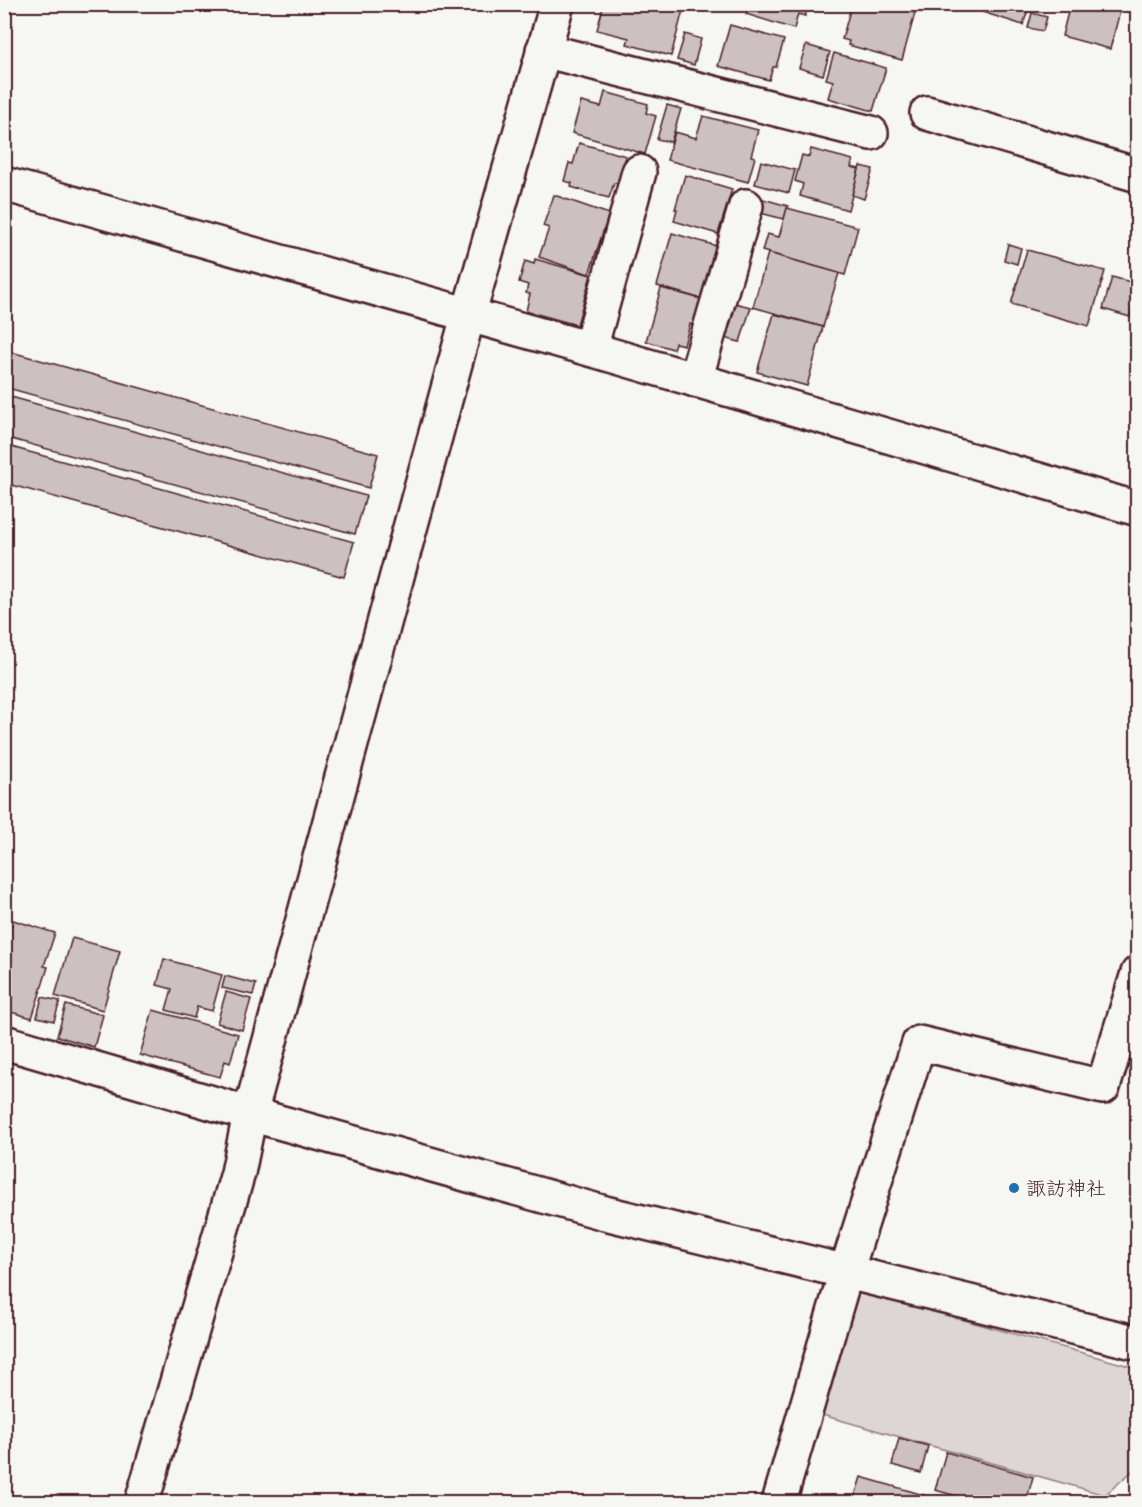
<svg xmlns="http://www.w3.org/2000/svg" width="1142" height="1507" viewBox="0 0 1142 1507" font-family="'Indie Flower','Klee One',sans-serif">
<rect width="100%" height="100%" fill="#f6f6f2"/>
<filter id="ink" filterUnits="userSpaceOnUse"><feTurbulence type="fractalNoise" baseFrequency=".0167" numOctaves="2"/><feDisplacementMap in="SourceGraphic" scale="12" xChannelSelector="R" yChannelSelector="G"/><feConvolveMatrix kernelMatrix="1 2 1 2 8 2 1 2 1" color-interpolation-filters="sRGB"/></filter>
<g filter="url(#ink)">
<polygon fill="#ddd6d5" stroke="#947a80" stroke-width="1.5" points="856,1290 1137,1368 1137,1467 1105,1495 822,1415"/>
<g fill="#ccc1c0" stroke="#4a1f2b" stroke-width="1.5">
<polygon points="604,4 663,4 683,10 671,56 627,44 629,38 597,30"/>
<polygon points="749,4 809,4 805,16 798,14 794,29 746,14"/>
<polygon points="857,4 886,4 915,13 902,60 848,45 849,41 842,39 851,7 856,8"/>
<polygon points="949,4 972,4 970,11"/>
<polygon points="974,4 1030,4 1023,25 973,9"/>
<polygon points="1070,4 1122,4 1110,49 1062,36"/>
<polygon points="1032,13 1047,17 1043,31 1028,28"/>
<polygon points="4,18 11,19 4,41"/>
<polygon points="730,25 784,40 776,67 773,67 769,80 718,66"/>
<polygon points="685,34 701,39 694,65 677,60"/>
<polygon points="806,45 830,52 823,75 799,68"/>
<polygon points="834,53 886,68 873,111 828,98 833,81 826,79"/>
<polygon points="605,92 648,104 646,113 656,116 645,154 572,133 581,102 601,107"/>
<polygon points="667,105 681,109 671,142 657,139"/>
<polygon points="703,116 758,130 751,156 755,157 748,182 667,160 675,132 696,138"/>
<polygon points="579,143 626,156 619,184 614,183 609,198 571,187 572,183 564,181 569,163 573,164"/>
<polygon points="811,149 853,160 851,167 859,169 848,210 800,196 803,184 795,181 802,155 809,157"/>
<polygon points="761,161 795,170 789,193 755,184"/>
<polygon points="860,166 873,169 864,199 852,195"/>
<polygon points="685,175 732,189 718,234 674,221 677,209 675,209"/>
<polygon points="554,195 609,214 589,274 539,257 549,228 543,226"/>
<polygon points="763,199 788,206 784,219 760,213"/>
<polygon points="787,208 858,227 845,275 762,251 767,234 779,237"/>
<polygon points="672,233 717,246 702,299 657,286"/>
<polygon points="1008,244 1021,248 1017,264 1004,260"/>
<polygon points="1027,250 1105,271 1089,326 1011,304"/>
<polygon points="768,253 839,273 823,327 753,307"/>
<polygon points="535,259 591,275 577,325 526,311 530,294 526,293 528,285 519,282 525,261 534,264"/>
<polygon points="1112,277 1138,284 1130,317 1103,309"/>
<polygon points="661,288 701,299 694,326 690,324 684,345 675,343 673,349 646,341"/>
<polygon points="730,302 751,307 740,342 720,337"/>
<polygon points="774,314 823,327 807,386 757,372"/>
<polygon points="4,350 378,454 369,488 4,387"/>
<polygon points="4,395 366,496 355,534 4,437"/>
<polygon points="4,445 354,542 344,577 4,483"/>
<polygon points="13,920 55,933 44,966 48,967 32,1018 4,1010 11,988 4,986 4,947"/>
<polygon points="72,938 120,951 103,1010 55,996"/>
<polygon points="164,959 222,975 212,1011 197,1007 194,1018 166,1010 172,989 157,985"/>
<polygon points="225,976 256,984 253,995 222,988"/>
<polygon points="226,992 251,999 242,1030 217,1023"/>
<polygon points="42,997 60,1001 54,1021 37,1017"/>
<polygon points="66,1005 103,1015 94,1047 57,1036"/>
<polygon points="153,1010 238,1034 230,1063 225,1061 220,1077 140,1055"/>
<polygon points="899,1438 928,1446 921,1473 892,1465"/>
<polygon points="946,1452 1033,1477 1026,1502 978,1502 935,1490"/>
<polygon points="861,1477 924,1495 922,1502 853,1502"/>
</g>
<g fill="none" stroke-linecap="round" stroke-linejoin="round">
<defs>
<g id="minor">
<polyline points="543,50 871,133"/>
<polyline points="927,113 1138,175"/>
<polyline points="4,184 590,349 1138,509"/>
<polyline points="590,349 639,172"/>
<polyline points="695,380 746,206"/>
<polyline points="4,1042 250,1114 605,1213 1138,1343"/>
<polyline points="142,1502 238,1173 250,1114 468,316 557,4"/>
<polyline points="779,1502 846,1272 919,1043 1103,1087 1138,973"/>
</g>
</defs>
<use href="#minor" stroke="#4a1f2b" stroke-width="38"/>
<use href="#minor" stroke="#f6f6f2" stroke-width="33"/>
</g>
</g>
<circle fill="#1f6fb2" stroke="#f6f6f2" stroke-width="2" cx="1014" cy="1188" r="6"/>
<g text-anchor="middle" stroke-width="4.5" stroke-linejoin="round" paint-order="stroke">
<g font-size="20" fill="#4a1f2b" stroke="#f6f6f2" text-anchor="start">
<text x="1026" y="1195">諏訪神社</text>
</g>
</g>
<rect width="1142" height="1507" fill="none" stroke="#f6f6f2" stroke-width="24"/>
<rect x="12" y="12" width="1118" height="1483" fill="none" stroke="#4a1f2b" stroke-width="2" filter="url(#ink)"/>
</svg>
